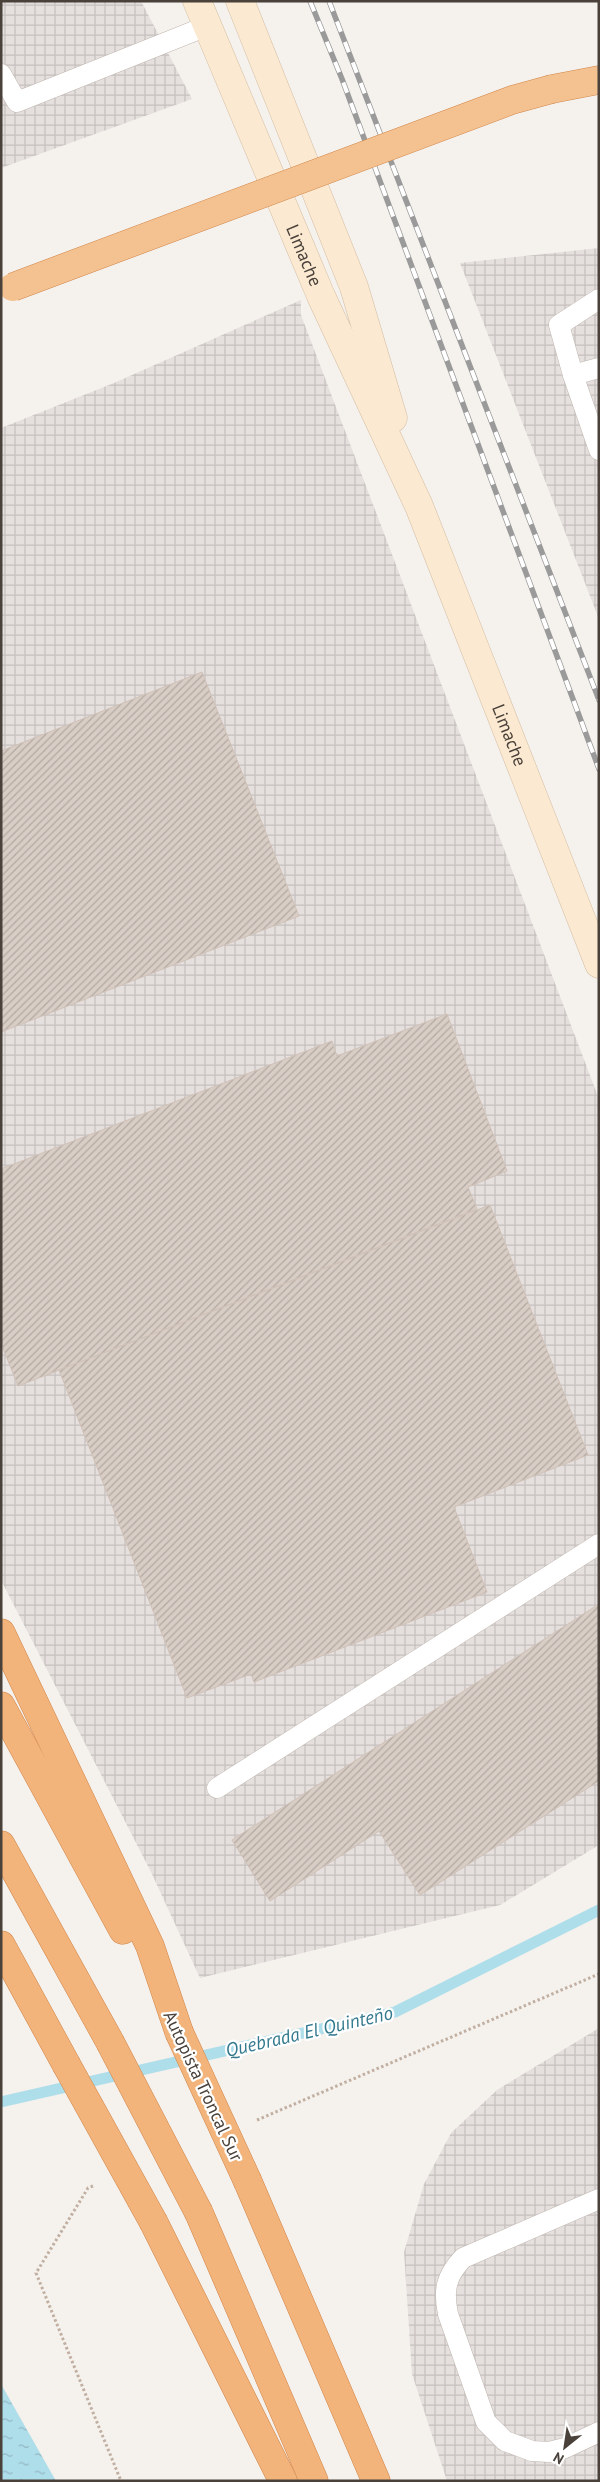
<svg xmlns="http://www.w3.org/2000/svg" width="600" height="2482" viewBox="0 0 600 2482" font-family="'PT Sans',sans-serif">
<defs>
<pattern id="industrial-grid" width="8" height="8" patternUnits="userSpaceOnUse" patternTransform="scale(1.25)"><rect width="8" height="8" fill="#e5e0de"/><path d="M0 4h8M4 0v8" fill="none" stroke="#c6c1bf"/></pattern>
<pattern id="water-ripples" width="26" height="14" patternUnits="userSpaceOnUse" patternTransform="scale(1.25)"><rect width="26" height="14" fill="#afdeeb"/><path d="M2 4q2-2 4 0t4 0M15 11q2-2 4 0t4 0" fill="none" stroke="#90b6bf"/></pattern>
<pattern id="building-hatch" width="6" height="6" patternUnits="userSpaceOnUse" patternTransform="scale(1.25)"><rect width="6" height="6" fill="#d9cec6"/><path d="M-1 1l2-2M0 6l6-6M5 7l2-2" fill="none" stroke="#b2a9a2"/></pattern>
</defs>
<rect width="100%" height="100%" fill="#f5f1ed"/>
<g fill="url(#industrial-grid)">
<polygon points="1,1 141,1 192,99 1,168"/>
<polygon points="599,248 599,619 460,263"/>
<polygon points="301,300 301,315 599,1099 599,1845 500,1905 200,1978 151,1872 1,1580 1,428 114,383"/>
<polygon points="599,2028 599,2481 447,2481 412,2374 404,2252 424,2184 451,2133 497,2090"/>
</g>
<polygon fill="url(#water-ripples)" points="1,2384 56,2481 1,2481"/>
<g fill="none" stroke-linecap="round" stroke-linejoin="round">
<polyline stroke="#afdeeb" stroke-width="11" points="1,2102 395,2012 599,1910"/>
</g>
<g fill="url(#building-hatch)" stroke="#d0c1b7">
<polygon points="202,672 299,916 1,1032 1,751"/>
<polygon points="447,1014 507,1171 468,1187 477,1209 18,1386 1,1343 1,1169 332,1041 337,1056"/>
<polygon points="490,1205 588,1455 454,1507 487,1592 254,1682 251,1674 187,1698 59,1370"/>
<polygon points="599,1604 599,1781 420,1895 379,1831 270,1901 232,1840"/>
</g>
<g fill="none" stroke-linecap="round" stroke-linejoin="round">
<defs>
<g id="service">
<polyline points="1,74 17,102 207,26"/>
<polyline points="599,368 573,375 599,450"/>
<polyline points="573,375 559,325 599,299"/>
<polyline points="217,1788 599,1544"/>
<path d="M 599,2199 L 463,2258 C 446,2276 443,2290 448,2314 L 486,2422 L 505,2441 L 532,2451 L 549,2452 L 565,2448 L 599,2432"/>
</g>
<g id="secondary">
<path id="s1" d="M 197,1 L 321,296 L 419,506 L 599,964"/>
<polyline points="240,1 354,287 393,418"/>
</g>
<polyline id="trunk" points="552,89 599,80"/>
<g id="motorway">
<polyline points="1,1633 150,1946 179,2032"/>
<polyline points="1,1706 123,1930"/>
<polyline points="1,1845 110,2042"/>
<polyline points="1,1945 66,2064"/>
<polyline points="248,2182 376,2481"/>
<polyline points="199,2213 314,2481"/>
<polyline points="154,2223 283,2481"/>
</g>
</defs>
<use href="#service" stroke="#c0b7b0" stroke-width="21"/>
<use href="#secondary" stroke="#d3bda2" stroke-width="29"/>
<use href="#trunk" stroke="#d1864a" stroke-width="29"/>
<use href="#motorway" stroke="#d1864a" stroke-width="29"/>
<g stroke="#c1b0a2" stroke-width="3" stroke-dasharray="2.5 2.5" stroke-linecap="butt">
<polyline points="257,2120 599,1974"/>
<polyline points="93,2186 88,2188 36,2273 121,2481"/>
</g>
<use href="#service" stroke="#fff" stroke-width="20"/>
<use href="#secondary" stroke="#fbe9d1" stroke-width="28"/>
<use href="#trunk" stroke="#f4c290" stroke-width="28"/>
<use href="#motorway" stroke="#f2b47b" stroke-width="28"/>
<defs>
<g id="rail">
<polyline points="310,1 342,79 599,769"/>
<polyline points="329,1 599,700"/>
</g>
</defs>
<use href="#rail" stroke="#9a9a9a" stroke-width="5.5"/>
<use href="#rail" stroke="#fff" stroke-width="4" stroke-dasharray="11" stroke-linecap="butt"/>
<defs>
<polyline id="trunk-bridge" points="13,287 512,100 552,89"/>
<g id="motorway-bridge">
<polyline points="179,2032 248,2182"/>
<polyline points="110,2042 199,2213"/>
<polyline points="66,2064 154,2223"/>
</g>
</defs>
<use href="#trunk-bridge" stroke="#d1864a" stroke-width="29" stroke-linecap="butt"/>
<use href="#motorway-bridge" stroke="#d1864a" stroke-width="29" stroke-linecap="butt"/>
<use href="#trunk-bridge" stroke="#f4c290" stroke-width="28"/>
<use href="#motorway-bridge" stroke="#f2b47b" stroke-width="28"/>
</g>
<g text-anchor="middle" stroke-width="4.5" stroke-linejoin="round" paint-order="stroke">
<g font-size="18" fill="#49413a" stroke="#fff">
<text dy="6" stroke="none"><textPath href="#s1" startOffset="276">Limache</textPath></text>
<text dy="6" stroke="none"><textPath href="#s1" startOffset="798">Limache</textPath></text>
<text transform="translate(203 2086) rotate(65)" y="6">Autopista Troncal Sur</text>
</g>
<g font-size="19" font-style="italic" fill="#33798e" stroke="#fff">
<text transform="translate(309 2031) rotate(-13)" y="7">Quebrada El Quinteño</text>
</g>
</g>
<rect width="600" height="2482" fill="none" stroke="#49413a" stroke-width="5"/>
<g transform="translate(565 2447) rotate(210)" stroke="#ffffff" stroke-width="4" paint-order="stroke">
<path d="M0-4L9 19L0 12L-9 19Z" fill="#49413a"/>
<text y="-8" font-size="14" font-weight="bold" text-anchor="middle" fill="#49413a">N</text>
</g>
</svg>
